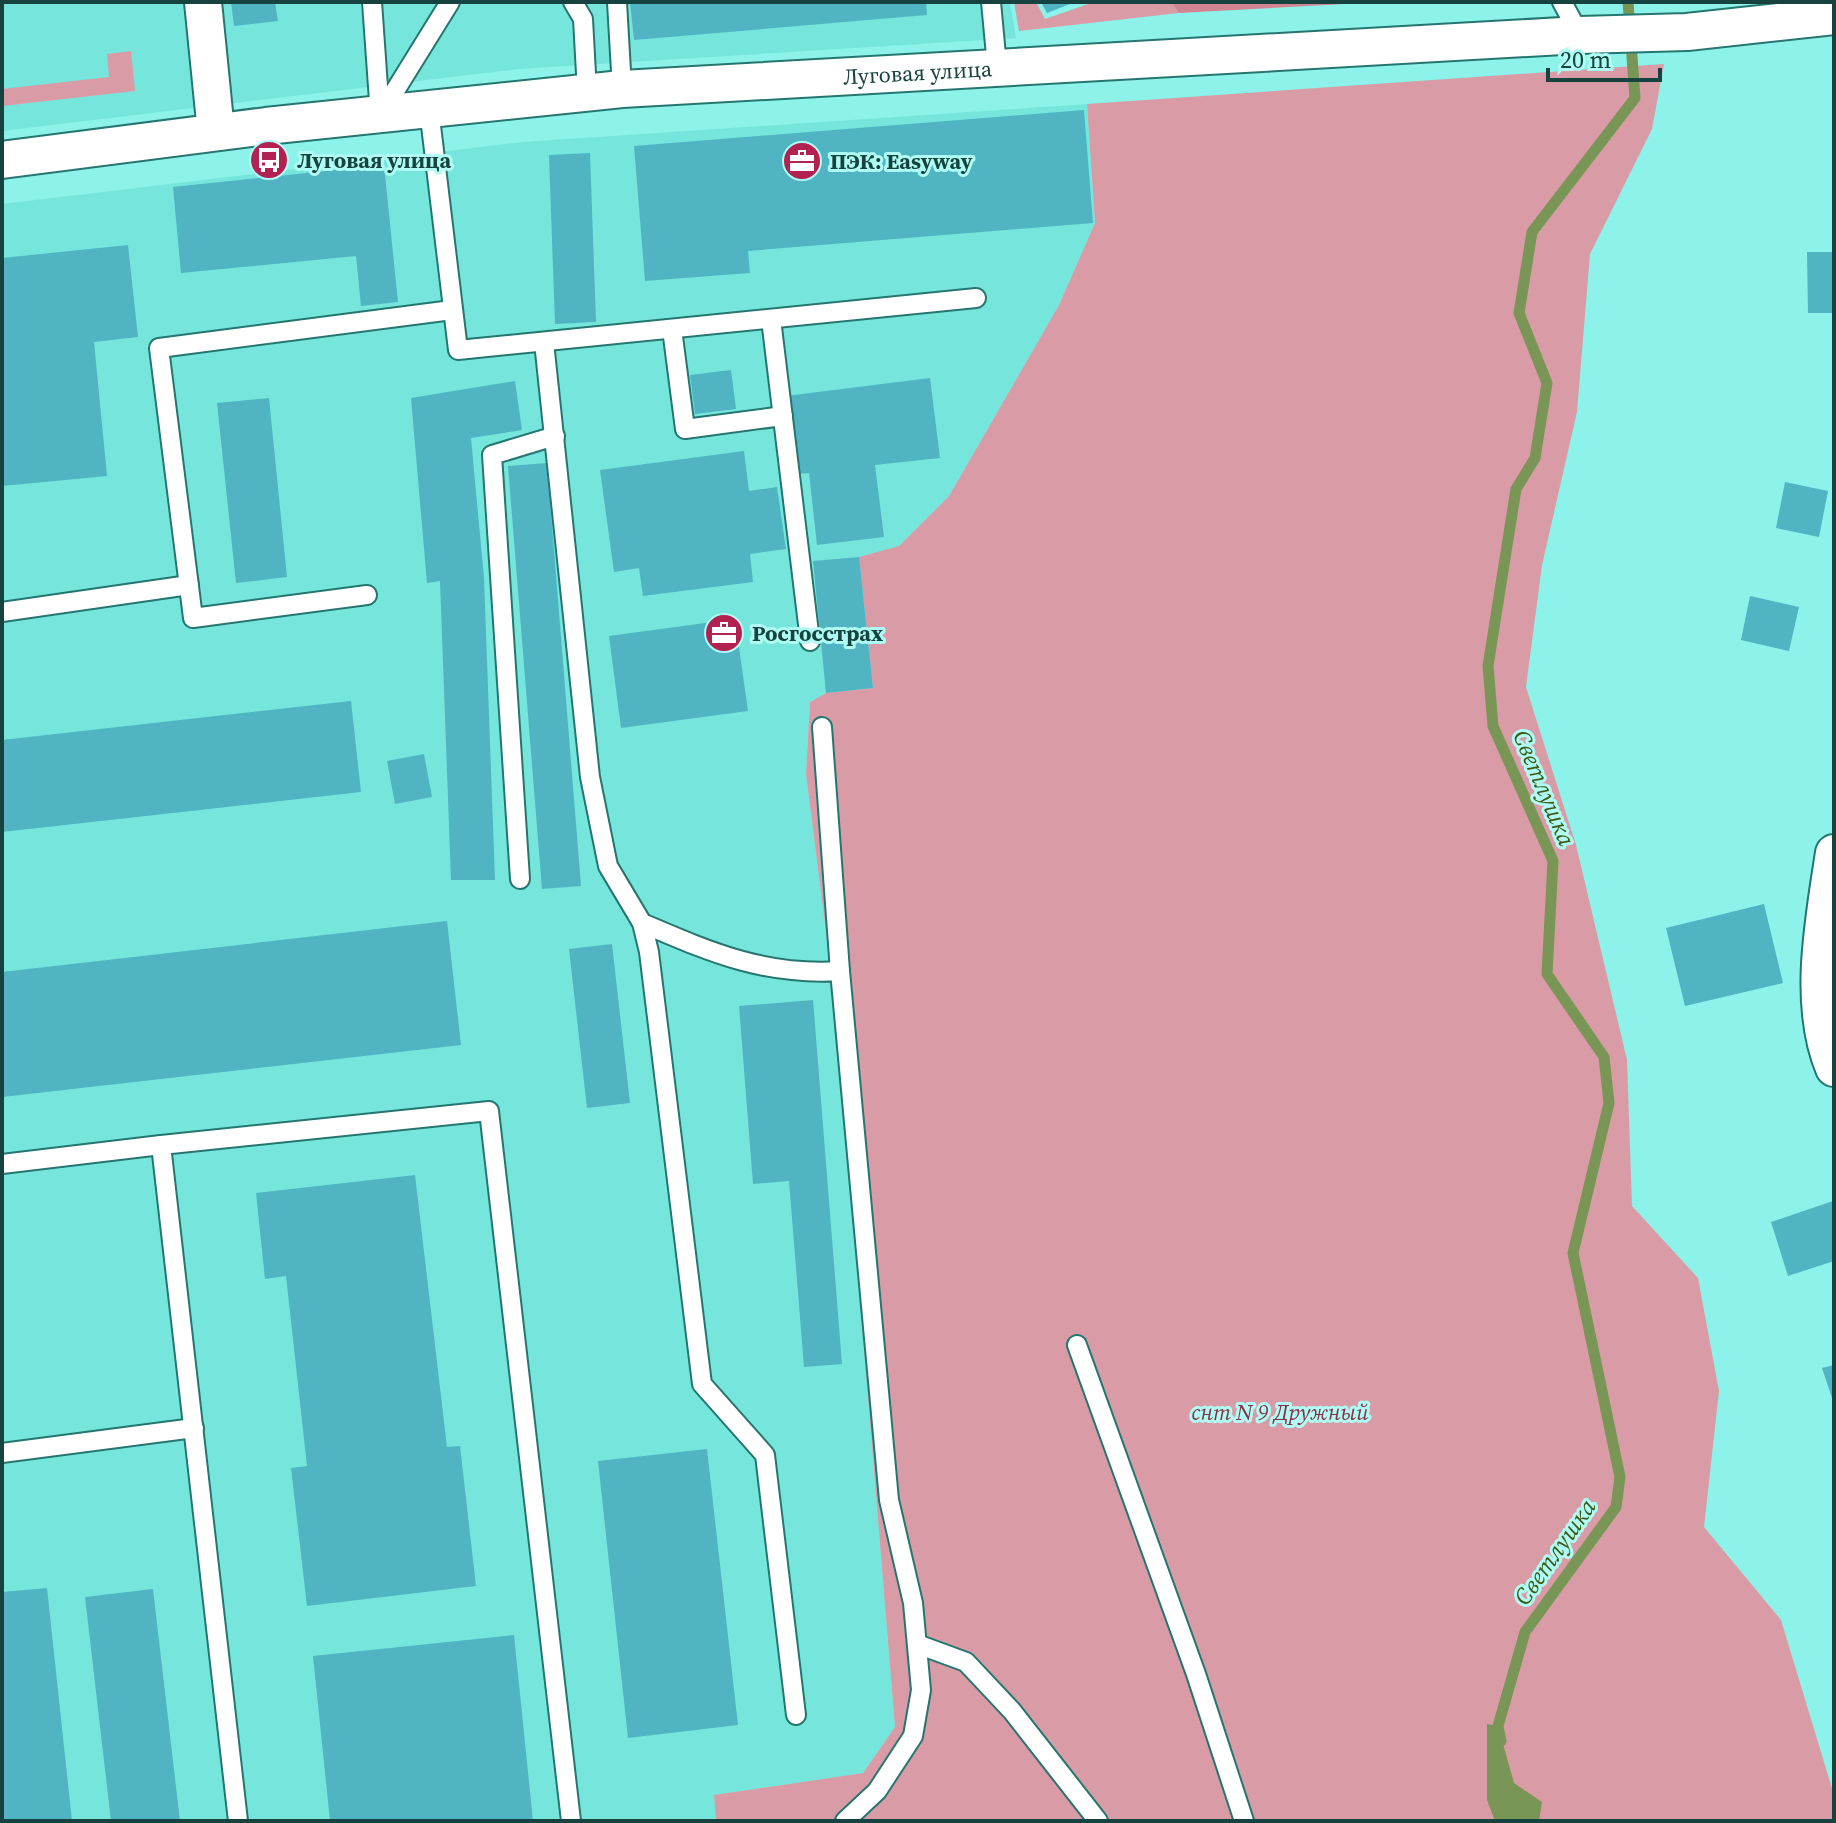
<svg xmlns="http://www.w3.org/2000/svg" width="1836" height="1823" viewBox="0 0 1836 1823" font-family="'Source Serif 4',serif">
<rect width="100%" height="100%" fill="#8df2e9"/>
<g fill="#76e6dc">
<polygon points="2,2 1010,2 1016,38 518,69 2,131"/>
<polygon points="1087,104 1095,223 1059,305 949,496 899,546 873,688 826,693 810,702 806,774 837,1019 895,1727 863,1773 714,1795 716,1821 2,1821 2,204 523,142"/>
</g>
<g fill="#d99ca6">
<polygon points="1014,2 1036,2 1045,19 1094,2 1171,2 1179,13 1019,31"/>
<polygon points="131,51 135,91 2,106 2,89 109,77 107,54"/>
<polygon points="1664,64 1652,129 1590,254 1577,412 1542,565 1526,687 1576,845 1627,1060 1632,1206 1698,1278 1719,1391 1704,1527 1781,1620 1834,1795 1834,1821 716,1821 714,1795 863,1773 895,1727 837,1019 806,774 810,702 826,693 873,688 859,557 899,546 949,496 1059,305 1095,223 1087,104"/>
</g>
<polygon fill="#d18592" points="1171,2 1382,2 1179,13"/>
<polygon fill="#7a9656" points="1487,1724 1498,1726 1514,1783 1542,1802 1539,1821 1495,1821 1487,1800"/>
<g fill="none" stroke-linecap="round" stroke-linejoin="round">
<polyline stroke="#7a9656" stroke-width="11" points="1501,1741 1498,1726 1525,1632 1616,1507 1620,1477 1573,1253 1609,1103 1604,1057 1547,974 1553,861 1493,726 1488,666 1516,489 1535,458 1547,383 1519,313 1532,232 1635,98 1628,2"/>
</g>
<g fill="#50b4c3">
<polygon points="231,2 275,2 278,21 234,26"/>
<polygon points="630,2 926,2 927,15 634,40"/>
<polygon points="1041,2 1075,2 1047,13"/>
<polygon points="1084,110 1093,223 748,251 750,273 645,281 634,146"/>
<polygon points="590,153 596,322 555,324 549,155"/>
<polygon points="384,165 398,302 361,306 356,256 181,273 173,187"/>
<polygon points="128,245 138,337 94,342 107,476 2,486 2,258"/>
<polygon points="1807,252 1834,252 1834,313 1808,313"/>
<polygon points="731,370 736,409 695,414 690,375"/>
<polygon points="930,378 940,458 875,465 884,537 817,545 809,473 796,474 786,396"/>
<polygon points="515,381 522,430 471,438 484,578 495,880 451,880 440,581 427,583 411,398"/>
<polygon points="269,398 287,577 236,583 217,403"/>
<polygon points="744,451 749,491 777,487 786,549 750,554 753,582 643,596 639,568 614,572 600,470"/>
<polygon points="547,463 581,886 542,889 508,466"/>
<polygon points="1785,482 1828,491 1819,537 1776,528"/>
<polygon points="859,557 873,688 826,693 813,561"/>
<polygon points="1750,596 1799,607 1789,651 1741,640"/>
<polygon points="735,619 748,711 621,728 609,636"/>
<polygon points="351,701 361,792 2,832 2,740"/>
<polygon points="424,754 432,797 395,804 387,761"/>
<polygon points="1764,904 1783,983 1685,1006 1666,928"/>
<polygon points="447,921 461,1045 2,1097 2,972"/>
<polygon points="612,944 630,1103 587,1108 569,949"/>
<polygon points="813,1000 842,1364 804,1367 789,1181 753,1184 739,1006"/>
<polygon points="415,1175 447,1447 460,1446 476,1586 307,1606 291,1468 307,1466 286,1276 265,1279 256,1193"/>
<polygon points="1833,1201 1834,1261 1788,1276 1771,1222"/>
<polygon points="1834,1365 1834,1401 1833,1401 1822,1368"/>
<polygon points="707,1449 738,1725 628,1738 598,1461"/>
<polygon points="47,1588 72,1821 2,1821 2,1592"/>
<polygon points="153,1589 180,1821 111,1821 85,1597"/>
<polygon points="514,1635 533,1821 330,1821 313,1656"/>
</g>
<g fill="none" stroke-linecap="round" stroke-linejoin="round">
<defs>
<g id="service">
<polyline points="372,2 380,115"/>
<polyline points="573,2 583,19 587,92"/>
<polyline points="617,2 622,89"/>
<polyline points="991,2 997,66"/>
<polyline points="1562,2 1580,35"/>
<polyline points="429,109 458,350 976,298"/>
<polyline points="380,115 450,2"/>
<polyline points="771,319 810,641"/>
<polyline points="672,329 685,429 783,416"/>
<polyline points="544,342 590,777 608,866 642,923 649,952 702,1384 765,1455 796,1715"/>
<polyline points="367,595 193,618 159,348 452,310"/>
<polyline points="2,612 189,585"/>
<polyline points="822,727 840,971"/>
<polyline points="520,879 492,455 555,436"/>
<path d="M 642,923 C 710,952 764,976 840,971 L 889,1500 L 913,1603 L 921,1690 L 913,1736 L 877,1791 L 845,1821"/>
<polyline points="2,1164 161,1145"/>
<polyline points="1077,1345 1196,1674 1244,1821"/>
<polyline points="2,1453 194,1428"/>
<polyline points="917,1644 966,1662 1012,1711 1098,1821"/>
<polyline points="238,1821 161,1145 489,1111 571,1821"/>
</g>
<g id="minor">
<polyline points="203,2 216,132"/>
<path id="s1" d="M 2,160 L 266,126 L 622,89 L 1580,35 L 1687,32 L 1834,16"/>
<path d="M 1834,853 C 1824,919 1807,1004 1834,1068"/>
</g>
</defs>
<use href="#service" stroke="#257670" stroke-width="22"/>
<use href="#minor" stroke="#257670" stroke-width="40"/>
<use href="#service" stroke="#fff" stroke-width="18"/>
<use href="#minor" stroke="#fff" stroke-width="36"/>
</g>
<defs>
<symbol id="bus-disc" viewBox="-11 -11 22 22"><circle r="9.5" fill="#b22150" stroke="#aefcf4"/><path d="M-5-6H5V4H4V6H2V4H-2V6H-4V4H-5ZM-3.5-4V0h7V-4ZM-3.5 1.2v1.5H-2V1.2ZM2 1.2v1.5H3.5V1.2Z" fill="#fff"/></symbol>
<symbol id="office-disc" viewBox="-11 -11 22 22"><circle r="9.5" fill="#b22150" stroke="#aefcf4"/><path d="M-6-3h4V-5.5h4V-3h4V5H-6ZM-1-4.5V-3h2v-1.5ZM-6 0V1H6V0Z" fill="#fff"/></symbol>
</defs>
<g fill-rule="evenodd">
<use href="#bus-disc" x="247" y="138" width="44" height="44"/>
<use href="#office-disc" x="780" y="139" width="44" height="44"/>
<use href="#office-disc" x="702" y="611" width="44" height="44"/>
</g>
<g text-anchor="middle" stroke-width="6" stroke-linejoin="round" paint-order="stroke">
<g font-size="22" fill="#16423f" stroke="#aefcf4">
<text dy="8" stroke="none"><textPath href="#s1" startOffset="920">Луговая улица</textPath></text>
</g>
<g font-size="22" font-weight="bold" fill="#16423f" stroke="#aefcf4" text-anchor="start">
<text x="297" y="168">Луговая улица</text>
<text x="830" y="169">ПЭК: Easyway</text>
<text x="752" y="641">Росгосстрах</text>
</g>
<g font-size="22" font-style="italic" fill="#8b3047" stroke="#aefcf4">
<text x="1280" y="1420">снт N 9 Дружный</text>
</g>
<g font-size="24" font-style="italic" fill="#3f5914" stroke="#aefcf4">
<text transform="translate(1544 788) rotate(67)" y="8">Светлушка</text>
<text transform="translate(1555 1552) rotate(-55)" y="8">Светлушка</text>
</g>
</g>
<rect width="1836" height="1823" fill="none" stroke="#16423f" stroke-width="8"/>
<path d="M1548 68v12h112v-12" fill="none" stroke="#16423f" stroke-width="4"/>
<text x="1560" y="68" font-size="24" fill="#16423f" stroke="#aefcf4" stroke-width="6" paint-order="stroke">20 m</text>
</svg>
